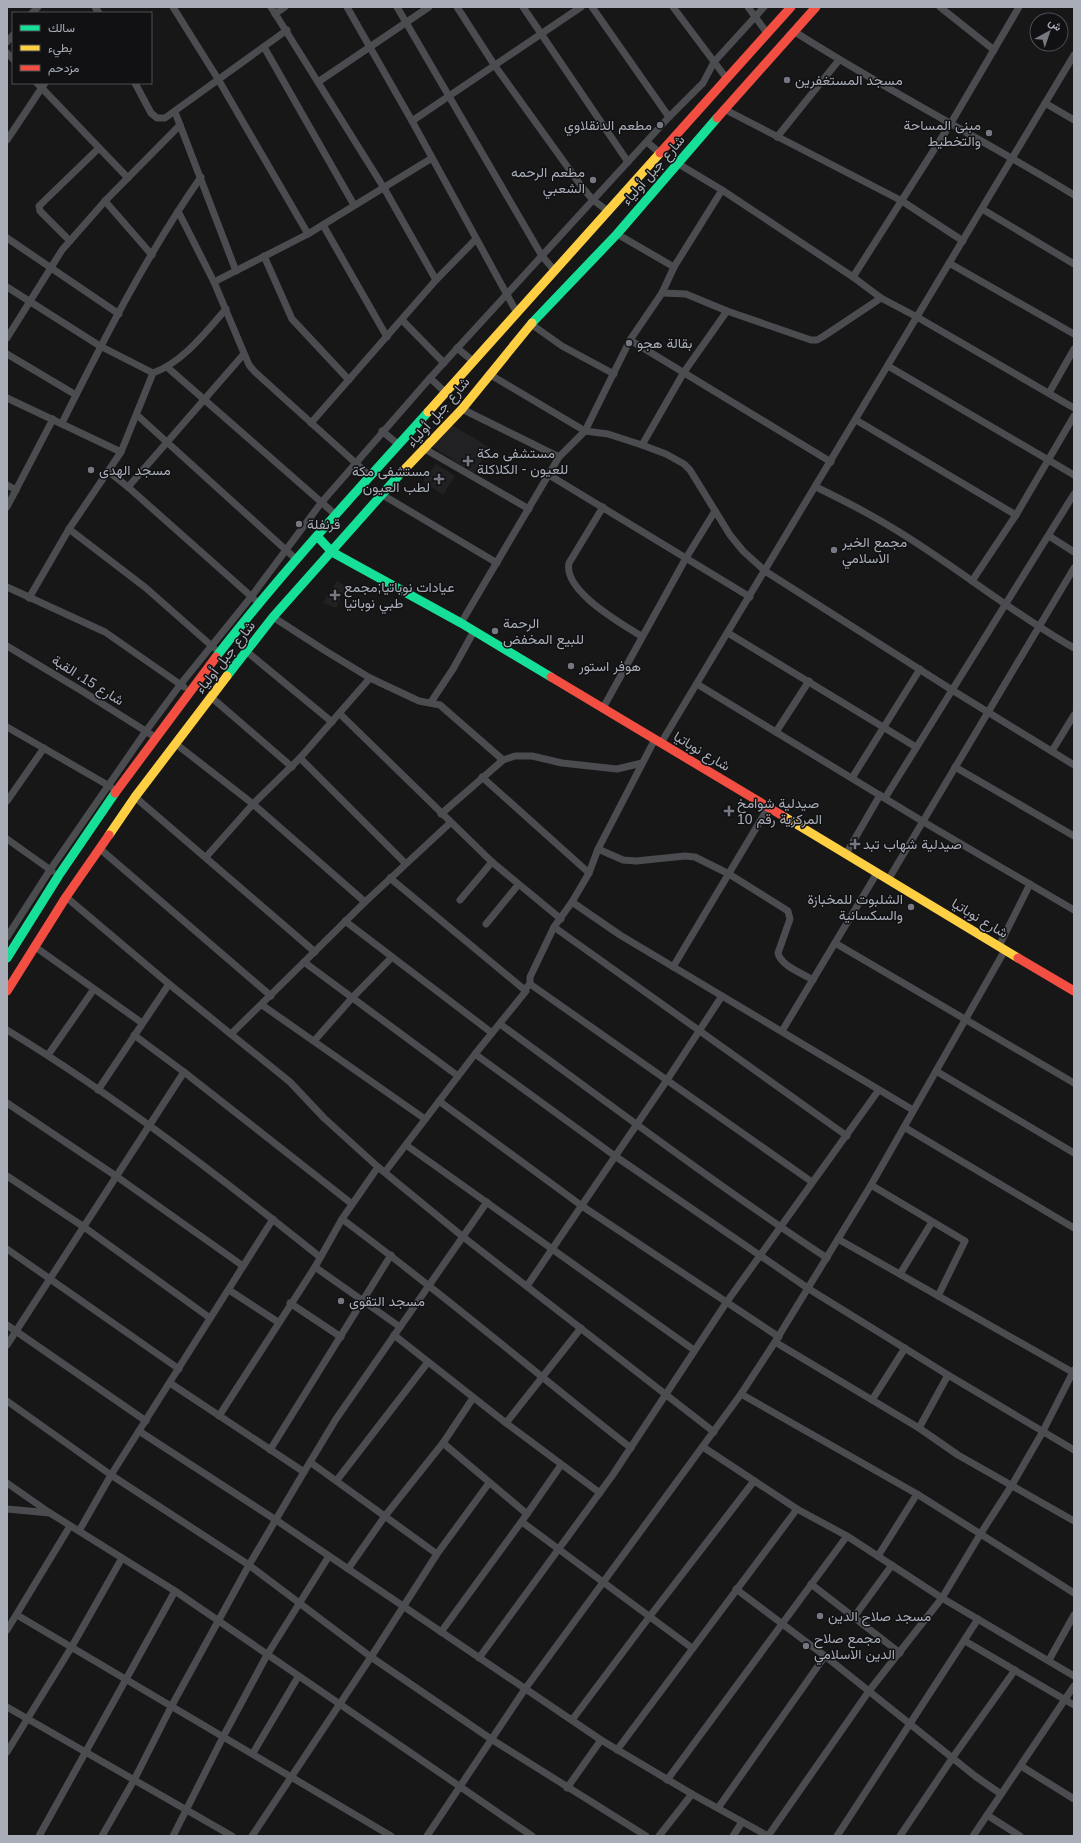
<svg xmlns="http://www.w3.org/2000/svg" width="1081" height="1843" viewBox="0 0 1081 1843" font-family="Arial,Vazirmatn,sans-serif">
<rect width="100%" height="100%" fill="#171717"/>
<g fill="#212123">
<polygon points="451,424 490,448 474,473 431,446"/>
<polygon points="436,464 455,476 443,495 423,481"/>
<polygon points="337,581 346,587 336,608 323,603"/>
</g>
<g fill="none" stroke-linecap="round" stroke-linejoin="round">
<g stroke="#4b4c50" stroke-width="7">
<polyline points="95,7 99,13"/>
<polyline points="173,7 218,79 308,234"/>
<polyline points="271,7 384,188 436,280"/>
<polyline points="347,7 412,121 517,313"/>
<polyline points="397,7 542,256 554,270"/>
<polyline points="457,7 495,66 582,187 593,200 608,211"/>
<polyline points="523,7 628,162"/>
<polyline points="592,7 669,117"/>
<polyline points="673,7 727,79"/>
<polyline points="748,7 767,33"/>
<polyline points="940,7 994,50"/>
<polyline points="32,13 38,7"/>
<polyline points="275,14 285,7"/>
<path d="M 795,32 C 886,90 982,139 1074,195"/>
<polyline points="7,42 13,35"/>
<polyline points="264,47 354,205"/>
<polyline points="7,53 13,59"/>
<polyline points="318,82 429,7"/>
<polyline points="37,83 128,178"/>
<polyline points="135,83 151,113 157,118 165,118 287,30"/>
<polyline points="1045,103 1074,120"/>
<polyline points="724,109 902,201 963,241"/>
<polyline points="175,112 236,271"/>
<polyline points="412,121 581,7"/>
<polyline points="777,137 839,60"/>
<polyline points="7,140 45,83"/>
<polyline points="647,142 660,153"/>
<polyline points="677,163 722,190 853,277 881,298 917,317 1074,408"/>
<polyline points="105,201 152,255"/>
<polyline points="982,209 1074,264"/>
<polyline points="178,211 214,282 249,365 255,372 370,476"/>
<polyline points="323,225 387,337"/>
<polyline points="617,234 674,267"/>
<polyline points="7,238 119,314"/>
<polyline points="70,241 40,211 39,206 99,148"/>
<polyline points="264,256 292,319 349,380"/>
<polyline points="949,263 1074,334"/>
<polyline points="853,277 951,123 1019,7"/>
<polyline points="214,282 308,234 432,158"/>
<polyline points="7,287 100,346 153,373"/>
<polyline points="662,293 686,294 727,311 811,340 817,340 824,336 881,298"/>
<polyline points="402,320 444,363"/>
<polyline points="531,324 562,346 614,374"/>
<polyline points="7,338 62,250 105,201 180,125"/>
<polyline points="630,340 831,462"/>
<polyline points="457,348 473,361"/>
<polyline points="7,354 76,395"/>
<polyline points="888,366 1074,475"/>
<polyline points="167,367 336,515"/>
<polyline points="489,374 585,431 608,434 642,445 666,454 684,464 690,470 730,535 743,551 765,571 952,690 1074,765"/>
<polyline points="430,378 445,392"/>
<polyline points="1049,393 1074,349"/>
<polyline points="7,398 121,452"/>
<polyline points="462,409 559,457"/>
<polyline points="137,415 297,560"/>
<polyline points="856,420 1016,515"/>
<path d="M 62,423 C 104,339 147,254 201,177"/>
<polyline points="311,423 436,280 476,239"/>
<polyline points="382,431 399,445"/>
<polyline points="642,445 684,372 727,311"/>
<polyline points="425,449 529,509"/>
<polyline points="108,471 128,487 254,599"/>
<polyline points="549,475 750,597"/>
<polyline points="7,485 16,490"/>
<polyline points="128,487 243,355"/>
<path d="M 816,487 C 843,500 870,514 896,530 C 957,567 1012,613 1074,648"/>
<polyline points="381,494 497,563"/>
<polyline points="7,507 53,419"/>
<path d="M 603,507 L 569,563 C 563,591 621,623 641,636"/>
<polyline points="69,529 146,588 214,648"/>
<polyline points="1049,536 1074,552"/>
<polyline points="972,581 1016,515 1074,416"/>
<polyline points="7,587 105,632 184,687"/>
<path d="M 29,598 L 69,529 L 121,452 L 153,373 C 183,362 206,332 226,309"/>
<polyline points="273,617 324,650 370,678 419,701 440,705 503,760"/>
<polyline points="461,623 559,457 585,431 630,340 662,293 674,267 722,190"/>
<polyline points="728,633 916,747"/>
<polyline points="7,646 82,691 155,737"/>
<polyline points="246,651 332,722"/>
<polyline points="697,684 922,821 1074,910"/>
<polyline points="211,697 292,767"/>
<polyline points="431,702 453,669 474,631"/>
<polyline points="603,708 686,558 715,511"/>
<polyline points="340,714 492,862 561,919"/>
<polyline points="7,727 111,787"/>
<polyline points="776,732 809,681"/>
<polyline points="661,743 1074,55"/>
<polyline points="176,744 253,804 365,902"/>
<polyline points="1052,751 1074,715"/>
<polyline points="300,758 405,863"/>
<polyline points="955,767 1074,836"/>
<polyline points="482,777 589,873"/>
<polyline points="852,778 920,669"/>
<polyline points="135,797 315,952"/>
<polyline points="885,798 1074,494"/>
<polyline points="7,801 44,748"/>
<polyline points="441,814 503,760 515,756 532,756 562,763 617,769 642,763"/>
<polyline points="7,839 52,871"/>
<polyline points="99,848 271,996"/>
<path d="M 598,849 L 623,860 L 636,861 L 685,856 L 695,857 L 729,874 L 788,911 L 790,919 L 778,953 C 781,966 802,973 813,980"/>
<polyline points="846,854 880,795"/>
<polyline points="206,857 253,804 300,758 370,678"/>
<polyline points="888,880 1074,568"/>
<polyline points="66,897 169,984 290,1082 324,1118 378,1167 462,1236 714,1432"/>
<polyline points="460,900 492,862"/>
<polyline points="572,902 620,935 913,1110"/>
<polyline points="345,921 492,1033"/>
<polyline points="486,924 518,885"/>
<polyline points="554,927 847,1136"/>
<polyline points="7,937 50,870 146,731 180,685 251,597 321,503 430,378 669,117 703,83 714,62 764,7"/>
<polyline points="835,943 1074,1083"/>
<polyline points="34,946 142,1023"/>
<polyline points="999,946 1030,884"/>
<polyline points="304,962 458,1076"/>
<polyline points="673,967 768,808"/>
<polyline points="530,984 812,1182"/>
<polyline points="528,986 530,984 530,977 554,927 572,902 589,873 598,849 655,739"/>
<polyline points="262,1005 425,1119"/>
<path d="M 500,1024 C 608,1103 715,1184 827,1258"/>
<path d="M 7,1030 C 117,1097 220,1177 320,1257"/>
<polyline points="782,1031 877,873"/>
<polyline points="231,1034 365,902 450,823"/>
<polyline points="134,1035 184,1072 352,1204"/>
<polyline points="314,1041 352,998 392,957"/>
<polyline points="475,1054 615,1156 809,1289 948,1375 1074,1450"/>
<polyline points="48,1055 94,989"/>
<polyline points="936,1071 1074,1153"/>
<polyline points="98,1090 169,984"/>
<polyline points="439,1101 582,1206 779,1337"/>
<polyline points="7,1103 116,1176 243,1266"/>
<polyline points="904,1127 1074,1228"/>
<polyline points="406,1145 694,1350"/>
<polyline points="385,1172 475,1054 526,991 390,878"/>
<polyline points="7,1176 84,1227 210,1318"/>
<polyline points="871,1185 965,1241 938,1296"/>
<path d="M 342,1219 C 441,1292 534,1372 631,1448"/>
<polyline points="838,1239 1074,1373"/>
<polyline points="7,1249 179,1369"/>
<polyline points="315,1267 400,1327"/>
<polyline points="900,1274 932,1222"/>
<polyline points="527,1286 667,1080 722,996"/>
<polyline points="229,1290 278,1322"/>
<polyline points="290,1303 341,1337"/>
<polyline points="7,1325 146,1421"/>
<polyline points="394,1335 506,1423 600,1493"/>
<polyline points="775,1342 919,1428 958,1455 1074,1521"/>
<polyline points="7,1345 184,1072"/>
<polyline points="170,1383 304,1472"/>
<polyline points="741,1394 917,1494 1074,1593"/>
<polyline points="872,1400 905,1348"/>
<polyline points="7,1401 111,1475 249,1565 371,1657 491,1739 646,1836"/>
<polyline points="219,1416 315,1267 342,1219 378,1167"/>
<polyline points="506,1423 581,1328"/>
<polyline points="919,1428 948,1375"/>
<polyline points="139,1431 276,1520 601,1740 692,1794 768,1836"/>
<polyline points="443,1443 527,1514"/>
<polyline points="703,1447 797,1509 847,1536 942,1598 1074,1676"/>
<polyline points="270,1450 391,1255"/>
<polyline points="310,1462 437,1554"/>
<polyline points="337,1480 428,1362"/>
<polyline points="7,1483 50,1513 175,1591 532,1836"/>
<polyline points="7,1509 50,1513"/>
<polyline points="522,1522 692,1648"/>
<polyline points="79,1531 111,1475 273,1219"/>
<polyline points="878,1556 917,1494"/>
<polyline points="348,1569 385,1516 443,1443 473,1398"/>
<polyline points="811,1584 900,1653"/>
<polyline points="736,1589 825,1656 975,1776 1001,1794"/>
<polyline points="17,1615 391,1836"/>
<polyline points="854,1617 892,1565"/>
<polyline points="7,1630 70,1526"/>
<polyline points="441,1632 527,1514 561,1465"/>
<polyline points="965,1641 1074,1705"/>
<polyline points="479,1658 612,1476 726,1303 878,1091"/>
<polyline points="1049,1660 1074,1615"/>
<polyline points="7,1707 232,1836"/>
<polyline points="572,1720 650,1616 754,1481"/>
<polyline points="617,1750 797,1509"/>
<polyline points="7,1752 71,1648 122,1558"/>
<polyline points="253,1753 298,1677"/>
<polyline points="1021,1766 1074,1799"/>
<polyline points="667,1780 847,1536"/>
<polyline points="567,1788 601,1740"/>
<polyline points="718,1808 825,1656"/>
<polyline points="987,1815 1020,1836"/>
<polyline points="39,1836 175,1591"/>
<polyline points="102,1836 134,1780 171,1707 249,1565 304,1472 336,1419 487,1202"/>
<polyline points="173,1836 223,1737 267,1655 329,1556"/>
<polyline points="252,1836 371,1657 437,1554 489,1483"/>
<polyline points="427,1836 525,1689 741,1394 775,1342 871,1185 1005,950"/>
<polyline points="659,1836 692,1794"/>
<polyline points="733,1836 742,1822"/>
<polyline points="768,1836 869,1691 942,1598 981,1533 1012,1485 1042,1433 1074,1370"/>
<polyline points="837,1836 978,1619"/>
<polyline points="900,1836 953,1757 1015,1670"/>
<polyline points="973,1836 1074,1686"/>
</g>
<g stroke="#16e098" stroke-width="9">
<polyline points="532,323 617,234 717,118"/>
<polyline points="317,536 332,552 461,623 551,677"/>
<path d="M 216,657 C 282,572 356,492 428,412"/>
<polyline points="227,676 273,617 401,473"/>
<polyline points="7,958 59,875 115,793"/>
</g>
<g stroke="#ffcf43" stroke-width="9">
<polyline points="428,412 660,153"/>
<polyline points="401,473 462,409 532,323"/>
<polyline points="783,816 1018,958"/>
<polyline points="109,835 135,797 227,676"/>
</g>
<g stroke="#f24e42" stroke-width="9">
<polyline points="717,118 816,7"/>
<polyline points="660,153 791,7"/>
<polyline points="551,677 783,816"/>
<polyline points="115,793 216,657"/>
<polyline points="1018,958 1074,991"/>
<polyline points="7,991 66,897 109,835"/>
</g>
</g>
<g fill="#757880" stroke="#111113" stroke-width="1.5">
<circle cx="787" cy="80" r="4"/>
<circle cx="660" cy="125" r="4"/>
<circle cx="989" cy="133" r="4"/>
<circle cx="593" cy="180" r="4"/>
<circle cx="629" cy="343" r="4"/>
<path d="M466 455h4v4h4v4h-4v4h-4v-4h-4v-4h4z"/>
<circle cx="91" cy="470" r="4"/>
<path d="M437 473h4v4h4v4h-4v4h-4v-4h-4v-4h4z"/>
<circle cx="299" cy="524" r="4"/>
<circle cx="834" cy="550" r="4"/>
<path d="M333 589h4v4h4v4h-4v4h-4v-4h-4v-4h4z"/>
<circle cx="495" cy="631" r="4"/>
<circle cx="571" cy="666" r="4"/>
<path d="M727 805h4v4h4v4h-4v4h-4v-4h-4v-4h4z"/>
<path d="M853 838h4v4h4v4h-4v4h-4v-4h-4v-4h4z"/>
<circle cx="911" cy="907" r="4"/>
<circle cx="341" cy="1301" r="4"/>
<circle cx="820" cy="1616" r="4"/>
<circle cx="806" cy="1646" r="4"/>
</g>
<g text-anchor="middle" stroke-width="3" stroke-linejoin="round" paint-order="stroke">
<g font-size="14" fill="#a8adb8" stroke="#111113" text-anchor="start">
<text x="795" y="85">مسجد المستغفرين</text>
<text x="652" y="130" text-anchor="end">مطعم الدنقلاوي</text>
<text x="981" y="130" text-anchor="end">مبنى المساحة<tspan x="981" dy="16">والتخطيط</tspan></text>
<text x="585" y="177" text-anchor="end">مطعم الرحمه<tspan x="585" dy="16">الشعبي</tspan></text>
<text x="637" y="348">بقالة هجو</text>
<text x="477" y="458">مستشفى مكة<tspan x="477" dy="16">للعيون - الكلاكلة</tspan></text>
<text x="99" y="475">مسجد الهدى</text>
<text x="430" y="476" text-anchor="end">مستشفى مكة<tspan x="430" dy="16">لطب العيون</tspan></text>
<text x="307" y="529">قرنفلة</text>
<text x="842" y="547">مجمع الخير<tspan x="842" dy="16">الاسلامي</tspan></text>
<text x="344" y="592">عيادات نوباتيا;مجمع<tspan x="344" dy="16">طبي نوباتيا</tspan></text>
<text x="503" y="628">الرحمة<tspan x="503" dy="16">للبيع المخفض</tspan></text>
<text x="579" y="671">هوفر استور</text>
<text x="737" y="808">صيدلية شوامخ<tspan x="737" dy="16">المركزية رقم 10</tspan></text>
<text x="863" y="849">صيدلية شهاب تبد</text>
<text x="903" y="904" text-anchor="end">الشلبوت للمخبازة<tspan x="903" dy="16">والسكسانية</tspan></text>
<text x="349" y="1306">مسجد التقوى</text>
<text x="828" y="1621">مسجد صلاح الدين</text>
<text x="814" y="1643">مجمع صلاح<tspan x="814" dy="16">الدين الاسلامي</tspan></text>
</g>
<g font-size="14" fill="#a8adb8" stroke="#111113">
<text transform="translate(653 170) rotate(-49)" y="5">شارع جبل أولياء</text>
<text transform="translate(438 412) rotate(-49)" y="5">شارع جبل أولياء</text>
<text transform="translate(225 657) rotate(-52)" y="5">شارع جبل أولياء</text>
<text transform="translate(88 680) rotate(32)" y="5">شارع 15، القبة</text>
<text transform="translate(702 751) rotate(31)" y="5">شارع نوباتيا</text>
<text transform="translate(980 918) rotate(31)" y="5">شارع نوباتيا</text>
</g>
</g>
<rect width="1081" height="1843" fill="none" stroke="#a8adb8" stroke-width="16"/>
<rect x="12" y="12" width="140" height="72" fill="#111113" stroke="#4d4f55"/>
<rect x="20" y="25" width="20" height="6" fill="#16e098" stroke="#4d4f55"/>
<text x="48" y="32" font-size="12" fill="#a8adb8">سالك</text>
<rect x="20" y="45" width="20" height="6" fill="#ffcf43" stroke="#4d4f55"/>
<text x="48" y="52" font-size="12" fill="#a8adb8">بطيء</text>
<rect x="20" y="65" width="20" height="6" fill="#f24e42" stroke="#4d4f55"/>
<text x="48" y="72" font-size="12" fill="#a8adb8">مزدحم</text>
<g transform="translate(1049 32) rotate(40)"><circle r="19" fill="#111113" stroke="#4d4f55"/>
<path d="M0-3L7 15L0 10L-7 15Z" fill="#757880"/>
<text y="-6" font-size="11" font-weight="bold" text-anchor="middle" fill="#a8adb8">ش</text>
</g>
</svg>
